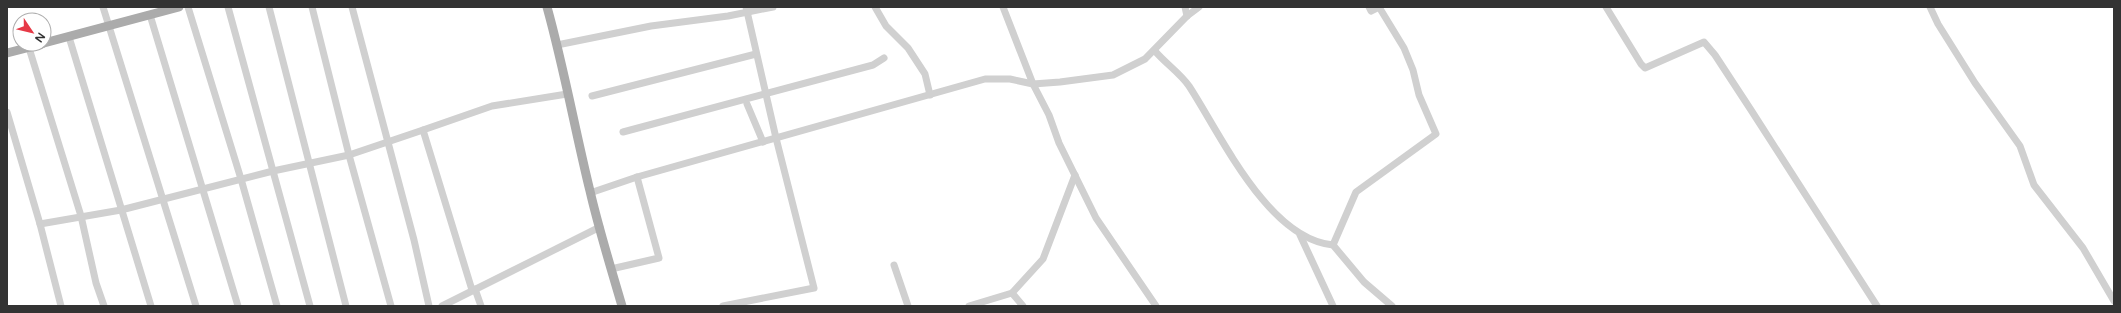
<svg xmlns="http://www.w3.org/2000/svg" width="2121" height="313" viewBox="0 0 2121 313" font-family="'Varela Round',sans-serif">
<rect width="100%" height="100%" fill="#fff"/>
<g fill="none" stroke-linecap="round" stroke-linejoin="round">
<g stroke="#d0d0d0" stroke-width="7">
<polyline points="103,7 196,306"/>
<polyline points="188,7 241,179 277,306"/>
<polyline points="228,7 310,306"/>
<polyline points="269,7 346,306"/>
<polyline points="312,7 349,155 391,306"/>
<polyline points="352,7 414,240 429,306"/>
<polyline points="875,7 886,26 908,48 925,74 930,95"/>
<polyline points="1003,7 1033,84 1049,115 1059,143 1096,218 1156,306"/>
<polyline points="1185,7 1187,16"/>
<polyline points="1606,7 1641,64 1645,68 1704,42 1715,55 1751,110 1877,306"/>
<polyline points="1930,7 1938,24 1975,83 2020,146 2034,185 2083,248 2114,301"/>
<polyline points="150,15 238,306"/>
<polyline points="69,37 151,306"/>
<polyline points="557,45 651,26 728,16 773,7"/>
<polyline points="29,48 81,216 96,283 104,306"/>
<path d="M 1155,51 C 1165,63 1180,73 1189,86 C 1221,135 1268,239 1333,245 L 1364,282 L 1392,306"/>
<polyline points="592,96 756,54"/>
<polyline points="747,104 763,142"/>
<polyline points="7,112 40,224 61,306"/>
<polyline points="623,132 873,65 884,58"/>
<polyline points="590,193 637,177 985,79 1010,79 1033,84 1060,82 1113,75 1145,59 1187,16 1199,7"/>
<polyline points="40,224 121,210 273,171 349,155 423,130"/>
<polyline points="1300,235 1333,306"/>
<polyline points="1333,245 1356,192 1436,134 1419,95 1413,70 1404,48 1379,7 1371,11 1369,7"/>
<polyline points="894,265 908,306"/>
<polyline points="611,269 659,258 637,177"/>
<polyline points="475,289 481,306"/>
<polyline points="472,290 423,130 492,106 567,94"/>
<polyline points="1012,293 1023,306"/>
<polyline points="442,306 600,227"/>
<polyline points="723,306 814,288 776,138 746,7"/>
<polyline points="969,306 1012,293 1043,259 1075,175"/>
</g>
<g stroke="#ababab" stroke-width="9">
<path d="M 547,7 C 564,68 575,130 590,191 C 599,230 611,268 622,306"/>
<polyline points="44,43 179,7"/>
<polyline points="7,53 42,44"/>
</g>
</g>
<rect width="2121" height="313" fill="none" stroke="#333333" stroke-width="16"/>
<g transform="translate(32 32) rotate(125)"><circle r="19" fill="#ffffff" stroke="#adadad"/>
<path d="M0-3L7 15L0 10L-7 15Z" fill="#e63946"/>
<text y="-6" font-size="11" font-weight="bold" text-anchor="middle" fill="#333333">N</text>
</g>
</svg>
